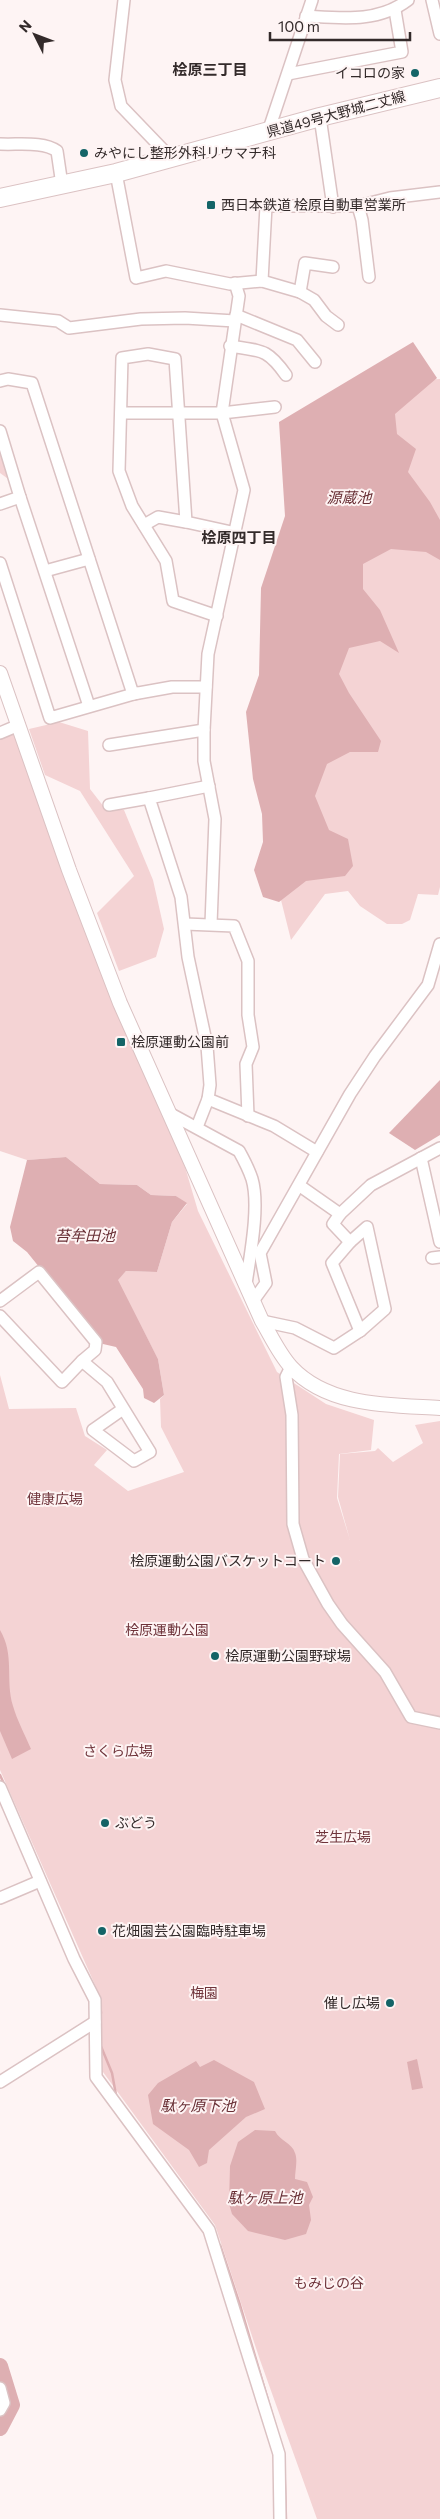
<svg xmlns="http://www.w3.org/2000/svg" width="440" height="2519" viewBox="0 0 440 2519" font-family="Commissioner,'Noto Sans JP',sans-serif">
<rect width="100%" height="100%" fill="#fef4f4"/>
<g fill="#f4d3d4">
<path d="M 440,379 L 440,536 C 415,493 395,458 389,408 L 424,380 Z"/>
<polygon points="0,443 11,481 0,473"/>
<polygon points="390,541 440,552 440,887 438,895 418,894 410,920 402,924 387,924 360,906 348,891 325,894 291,940 280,896 321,825 309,791 332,677 354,589 357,557"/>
<polygon points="59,722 88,731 90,789 104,807 124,810 153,880 164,929 156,957 119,971 97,913 134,876 80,791 45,775 29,729"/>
<polygon points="19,725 169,1113 198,1211 277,1372 326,1404 374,1420 371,1450 339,1454 337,1498 350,1540 360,1561 350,1540 338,1497 340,1454 375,1451 378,1448 393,1462 423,1443 415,1425 440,1421 440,2519 317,2519 260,2360 215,2225 103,2072 99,1994 0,1770 0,1375 9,1409 76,1408 85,1436 107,1450 94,1465 128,1491 184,1472 161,1427 160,1399 164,1395 158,1359 117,1280 126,1271 157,1272 172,1222 187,1204 176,1196 151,1195 137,1185 100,1184 66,1157 27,1160 0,1151 0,733"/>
</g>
<g fill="#deafb2">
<polygon points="413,342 437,378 395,414 397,434 416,449 408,472 430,502 440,520 440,560 426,552 391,549 363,564 363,589 380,610 399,653 380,641 349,648 339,674 349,693 381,741 378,752 350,752 327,764 315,796 329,830 348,839 353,866 345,876 306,881 279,902 263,897 254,870 263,842 262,814 253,779 246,712 259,675 261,588 285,516 279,422"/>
<polygon points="440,1080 440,1135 415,1150 389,1133"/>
<polygon points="66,1157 100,1184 137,1185 151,1195 176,1196 187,1203 172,1222 157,1272 126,1271 118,1280 158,1359 164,1395 154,1403 144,1398 143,1389 116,1347 103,1344 98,1340 27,1252 13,1241 10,1227 27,1160"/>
<path d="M 0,1630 C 15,1655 5,1680 13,1706 C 17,1720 25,1735 31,1749 L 12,1759 L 0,1731 Z"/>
<polygon points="417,2059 423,2088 412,2090 407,2062"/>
<polygon points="214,2060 254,2082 265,2109 246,2117 209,2150 207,2163 199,2167 189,2150 153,2124 148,2095 158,2083 196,2061 200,2067"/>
<path d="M 255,2130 L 275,2131 C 280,2141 292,2143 295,2153 C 298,2160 295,2171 295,2179 L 307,2182 L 313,2197 L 309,2205 L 311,2220 L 306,2234 L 285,2240 L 248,2231 L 232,2214 L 229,2204 L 230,2166 L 238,2142 Z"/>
</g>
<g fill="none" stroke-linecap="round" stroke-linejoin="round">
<g stroke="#deafb2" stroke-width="2.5">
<polyline points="0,1775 4,1784"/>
<polyline points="100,2002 101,2013"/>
<polyline points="100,2044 112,2073 116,2095"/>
<polyline points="220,2245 240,2305 275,2424"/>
<polyline points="284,2453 286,2519"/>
</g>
<polyline stroke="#deafb2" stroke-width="16" points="0,2366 12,2405 0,2428"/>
<defs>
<g id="minor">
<polyline points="124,0 115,80 121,106 171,158"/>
<polyline points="432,0 440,34"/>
<path d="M 306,16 C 341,18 378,23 408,0"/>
<polyline points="288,74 402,52 395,10"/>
<polyline points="320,117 333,207"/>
<polyline points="268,132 312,0"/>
<path d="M 0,144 C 18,145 43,141 57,151 L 62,185"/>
<polyline points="116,173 136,278 166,271 230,284 262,281 300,292 314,300 326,316 338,325"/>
<polyline points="358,206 362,220 369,277"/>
<polyline points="262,281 266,206 358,206 390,198 440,192"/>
<polyline points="300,292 305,263 333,267"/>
<polyline points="0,315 58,321 69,328 141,319 185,318 235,321"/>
<polyline points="236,315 297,340 315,362"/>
<path d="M 230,346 C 261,351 267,348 286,375"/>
<polyline points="0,381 8,379 32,383 133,694 172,687 206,687"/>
<polyline points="121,413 222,413 275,407"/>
<polyline points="0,431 20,497 0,504"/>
<polyline points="20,497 89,706"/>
<polyline points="144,525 158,517 186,522"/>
<polyline points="0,563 50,718 137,693"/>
<polyline points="45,571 89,559"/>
<polyline points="217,616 173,601 166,561 132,506 119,471 122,358 148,354 175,359 186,522 236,533"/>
<polyline points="0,733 19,725"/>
<polyline points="109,745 204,730"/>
<polyline points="109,805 149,798"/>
<polyline points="185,924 234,926 248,961 248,1015 253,1047 246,1064 248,1116"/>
<polyline points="211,924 215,819 204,761 204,730 208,654 244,490 222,413 239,296 235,283"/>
<polyline points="208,1099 274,1126 317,1152"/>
<path d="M 169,1113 L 239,1151 C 244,1160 249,1170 252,1179 C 260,1206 250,1256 246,1284"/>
<polyline points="197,1127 208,1099 210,1085 207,1046 188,957 181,897 149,798 209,786"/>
<polyline points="421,1158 440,1242"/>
<polyline points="300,1186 340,1214 371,1185 440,1148"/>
<polyline points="350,1242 367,1227 385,1309 360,1331"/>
<polyline points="432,1258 440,1257"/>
<polyline points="0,1301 39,1272 96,1342 95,1350 82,1361 107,1382 150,1452 134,1461 93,1430 123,1409"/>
<polyline points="253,1301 266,1283 260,1253 350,1094 375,1056 428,985 440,944"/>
<polyline points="0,1316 62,1382 82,1361"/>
<polyline points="262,1321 295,1328 334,1348 360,1331 332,1263 350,1242 333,1224 340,1214"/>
<polyline points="291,1367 286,1377 292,1415 293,1524 303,1559 328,1604 342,1624 385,1672 411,1717 440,1723"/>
<polyline points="0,1787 74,1959 95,2000 96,2077 209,2230 279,2454 280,2519"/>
<polyline points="0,1898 40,1881"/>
<polyline points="0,2082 95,2022"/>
<polyline points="0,2388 4,2403 0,2410"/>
</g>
<path id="tertiary" d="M 0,673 L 69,870 L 120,1003 L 262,1321 C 271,1336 279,1354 291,1367 C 328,1407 390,1405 440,1408"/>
<polyline id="primary" points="0,198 116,173 320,117 440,88"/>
</defs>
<use href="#minor" stroke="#dbc2c3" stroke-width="14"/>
<use href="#tertiary" stroke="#dbc2c3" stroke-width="16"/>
<use href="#primary" stroke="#dbc2c3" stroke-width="20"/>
<use href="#minor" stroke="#fff" stroke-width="11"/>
<use href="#tertiary" stroke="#fff" stroke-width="14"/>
<use href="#primary" stroke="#fff" stroke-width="18"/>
</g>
<g fill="#146467" stroke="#fef4f4" stroke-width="2">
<circle cx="415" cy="73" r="5"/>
<circle cx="84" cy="153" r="5"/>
<rect x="206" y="200" width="10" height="10" rx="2.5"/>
<rect x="116" y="1037" width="10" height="10" rx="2.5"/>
<circle cx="336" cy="1561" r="5"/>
<circle cx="215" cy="1656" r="5"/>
<circle cx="105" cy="1823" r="5"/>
<circle cx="102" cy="1931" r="5"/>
<circle cx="390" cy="2003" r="5"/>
</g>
<g text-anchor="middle" stroke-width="4" stroke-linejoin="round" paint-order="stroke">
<g font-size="14" fill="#332a2a" stroke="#fef4f4" text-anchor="start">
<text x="405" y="78" text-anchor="end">イコロの家</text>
<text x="94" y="158">みやにし整形外科リウマチ科</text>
<text x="221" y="210">西日本鉄道 桧原自動車営業所</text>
<text x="131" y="1047">桧原運動公園前</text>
<text x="326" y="1566" text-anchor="end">桧原運動公園バスケットコート</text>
<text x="225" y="1661">桧原運動公園野球場</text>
<text x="115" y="1828">ぶどう</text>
<text x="112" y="1936">花畑園芸公園臨時駐車場</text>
<text x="380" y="2008" text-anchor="end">催し広場</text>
</g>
<g font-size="14" fill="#332a2a" stroke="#fef4f4">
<text transform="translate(336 114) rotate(-15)" y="5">県道49号大野城二丈線</text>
</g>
<g font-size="14" fill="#6f343b" stroke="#fef4f4">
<text x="55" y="1504">健康広場</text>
<text x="167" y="1635">桧原運動公園</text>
<text x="118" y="1756">さくら広場</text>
<text x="343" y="1842">芝生広場</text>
<text x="204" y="1998">梅園</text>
<text x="329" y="2288">もみじの谷</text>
</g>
<g font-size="15" font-weight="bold" fill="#332a2a" stroke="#fef4f4">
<text x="210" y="75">桧原三丁目</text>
<text x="239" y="543">桧原四丁目</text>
</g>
<g font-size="15" font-style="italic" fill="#682e34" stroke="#fef4f4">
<text x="349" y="503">源蔵池</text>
<text x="85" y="1241">苔牟田池</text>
<text x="198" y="2111">駄ヶ原下池</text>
<text x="265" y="2203">駄ヶ原上池</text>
</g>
</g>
<g transform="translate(35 35) rotate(312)" stroke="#fef4f4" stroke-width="4" paint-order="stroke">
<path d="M0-4L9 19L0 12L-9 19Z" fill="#332a2a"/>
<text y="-8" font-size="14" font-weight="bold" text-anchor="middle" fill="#332a2a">N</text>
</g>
<path d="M270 32v8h140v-8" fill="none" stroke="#332a2a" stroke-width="2.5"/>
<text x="278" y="32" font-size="15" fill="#332a2a" stroke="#fef4f4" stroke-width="4" paint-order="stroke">100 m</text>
</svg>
